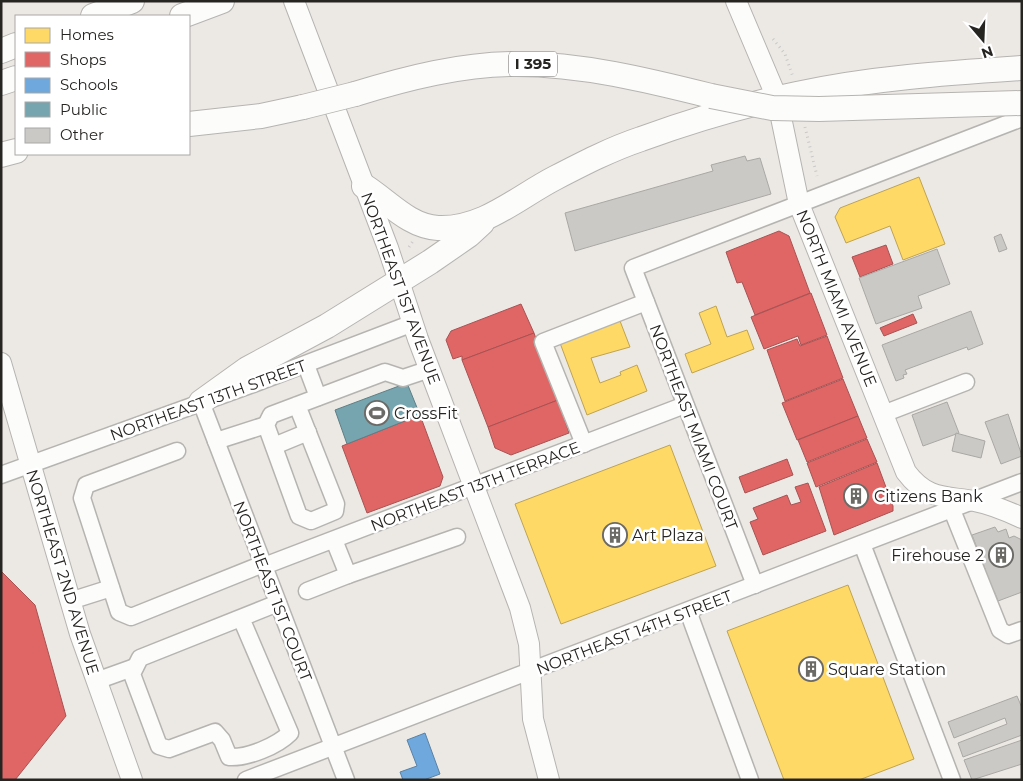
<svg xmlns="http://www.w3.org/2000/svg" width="1023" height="781" viewBox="0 0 1023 781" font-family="Montserrat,sans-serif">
<rect width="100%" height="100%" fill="#ece9e5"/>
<g fill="#ffd966" stroke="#bea352">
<polygon points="919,177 945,244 903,260 890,226 846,243 835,217 840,208"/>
<polygon points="716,306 727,337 747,330 754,349 692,373 685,354 711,344 699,313"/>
<polygon points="620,321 630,347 591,358 600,383 621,375 620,372 637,365 647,391 587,415 560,343"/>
<polygon points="670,445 716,566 561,624 515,504"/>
<polygon points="848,585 914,759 859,780 784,780 727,631"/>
</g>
<g fill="#e06666" stroke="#a85252">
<polygon points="779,231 789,236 810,293 755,315 742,282 737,283 726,252"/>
<polygon points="886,245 893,264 860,277 852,257"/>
<polygon points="811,293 827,335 801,345 798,336 764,349 751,317"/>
<polygon points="521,304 534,333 462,360 462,356 453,359 446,340 451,331"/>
<polygon points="913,314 917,323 884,336 880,328"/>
<polygon points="534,333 558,400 488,427 462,360"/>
<polygon points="827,336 843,378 785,401 767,350 797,339 800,346"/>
<polygon points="843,379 858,416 797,440 782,403"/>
<polygon points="558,400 569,433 511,455 495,448 488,427"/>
<polygon points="420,415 443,477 440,486 367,513 342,446"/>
<polygon points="858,416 867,438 807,462 798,440"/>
<polygon points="867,439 877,462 816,487 807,463"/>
<polygon points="787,459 793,475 745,493 739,477"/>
<polygon points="877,463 893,506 893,511 834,535 819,487"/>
<polygon points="808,483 826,531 763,555 750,522 758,519 753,508 787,495 791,505 801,502 795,487"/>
<polygon points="1,571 35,605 66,716 15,780 1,780"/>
</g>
<polygon fill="#6fa8dc" stroke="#5981a4" points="425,733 440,774 424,780 403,780 400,772 417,766 407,740"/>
<polygon fill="#76a5af" stroke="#5e7f85" points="407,383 420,415 347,444 335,410"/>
<g fill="#cbc9c6" stroke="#aaa8a5">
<polygon points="745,156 747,161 760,158 771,194 575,251 565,213 713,171 711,165"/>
<polygon points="1001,234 1007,249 999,252 994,237"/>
<polygon points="937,249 950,284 918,296 922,308 876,324 859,278"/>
<polygon points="971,311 983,344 968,350 967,347 905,370 907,374 903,375 904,378 896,381 882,345"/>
<polygon points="947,402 959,433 923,446 912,415"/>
<polygon points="1008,414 1022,456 1001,464 985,422"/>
<polygon points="956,433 985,441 981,458 952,451"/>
<polygon points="995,527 998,532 1006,529 1009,538 1014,536 1022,540 1022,592 998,601 994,591 988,594 978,572 985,569 972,535"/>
<polygon points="1017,696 1022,708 1022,735 963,757 958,743 1007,724 1005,718 954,738 948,722"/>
<polygon points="1022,740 1022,764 972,780 964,760"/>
</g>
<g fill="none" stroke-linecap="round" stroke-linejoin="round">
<defs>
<g id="minor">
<polyline points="306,365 318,397"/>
<polyline points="201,402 346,780"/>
<polyline points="297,405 336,504 335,511 311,521 299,516 266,425 271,415 385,372 403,378 430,369"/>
<polyline points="883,414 966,382"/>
<polyline points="216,441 266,425"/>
<polyline points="584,444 543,342 646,302"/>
<polyline points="274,446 308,432"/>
<polyline points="177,451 86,485 82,498 119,612 131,617 263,564"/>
<polyline points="1,475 253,384 413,323"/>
<polyline points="952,510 1000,630 1008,635 1022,630"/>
<polyline points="334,540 348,575 457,537"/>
<polyline points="862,544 952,780"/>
<polyline points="264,566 685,405"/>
<polyline points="755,585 633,268 1022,118"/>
<polyline points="307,591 348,575"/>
<polyline points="70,601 111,588"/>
<polyline points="688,611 750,780"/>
<path d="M 241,618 L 290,733 C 277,746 248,758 229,757 L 222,740 L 215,732 L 169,749 L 159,746 L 132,674 L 140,658 L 278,603"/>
<polyline points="96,681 135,667"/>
<polyline points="246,780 1022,482"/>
</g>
<g id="major">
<polyline points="294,1 388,248 418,339 520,608 529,644 533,719 549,780"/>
<path d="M 736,1 L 777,98 L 799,204 L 906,472 C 927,500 945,496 974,501 C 990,504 1007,511 1022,518"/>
<polyline points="1,363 80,634 132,780"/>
</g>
<g id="highway">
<polyline points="93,16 132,1"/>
<polyline points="182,16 222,1"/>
<polyline points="1,51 16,45"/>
<polyline points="1,83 16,78"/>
<path d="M 355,94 C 407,78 462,64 516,64 C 582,64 647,80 711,96"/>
<polyline points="189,124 261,116 303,107"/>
<polyline points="1,155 16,151"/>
<path d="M 364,186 C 388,201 408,226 438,228 C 483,230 518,197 555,178 C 582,164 611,149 641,139 C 691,121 744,105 797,94 C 871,78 947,73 1022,68"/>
<polyline points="201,402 247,369 327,326 430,262 469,235 482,223"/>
</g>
</defs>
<use href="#minor" stroke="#b6b4b1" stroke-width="19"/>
<use href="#major" stroke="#b6b4b1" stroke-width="22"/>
<use href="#highway" stroke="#b6b4b1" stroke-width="26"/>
<g stroke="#c8c8c6" stroke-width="3" stroke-dasharray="1 4" stroke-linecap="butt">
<polyline points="773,39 785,54 793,77"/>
<polyline points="805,127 817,176"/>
<polyline points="409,247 413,241"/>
</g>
<use href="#minor" stroke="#fcfcfb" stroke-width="16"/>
<use href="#major" stroke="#fcfcfb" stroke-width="20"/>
<use href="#highway" stroke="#fcfcfb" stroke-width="24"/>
<defs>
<g id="highway-bridge">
<polyline points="711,96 772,108 819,109 1022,103"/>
<polyline points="303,107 355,94"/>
</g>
</defs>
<use href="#highway-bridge" stroke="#b6b4b1" stroke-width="26" stroke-linecap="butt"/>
<use href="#highway-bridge" stroke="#fcfcfb" stroke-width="24"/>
</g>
<defs>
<symbol id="stadium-ring" viewBox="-11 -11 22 22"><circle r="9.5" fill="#fff" stroke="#6c6a66" stroke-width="1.5"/><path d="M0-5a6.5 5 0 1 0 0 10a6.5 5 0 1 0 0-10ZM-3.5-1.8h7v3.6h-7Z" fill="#6c6a66"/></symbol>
<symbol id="building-ring" viewBox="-11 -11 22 22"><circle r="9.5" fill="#fff" stroke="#6c6a66" stroke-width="1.5"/><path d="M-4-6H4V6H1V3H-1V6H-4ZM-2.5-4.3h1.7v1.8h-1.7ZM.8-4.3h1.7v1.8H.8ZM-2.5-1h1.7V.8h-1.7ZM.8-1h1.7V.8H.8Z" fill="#6c6a66"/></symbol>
</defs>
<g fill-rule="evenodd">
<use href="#stadium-ring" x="363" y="399" width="28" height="28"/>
<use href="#building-ring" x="842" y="482" width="28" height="28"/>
<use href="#building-ring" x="601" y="521" width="28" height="28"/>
<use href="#building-ring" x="987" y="541" width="28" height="28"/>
<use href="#building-ring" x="797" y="655" width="28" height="28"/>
</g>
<g text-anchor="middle" stroke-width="5" stroke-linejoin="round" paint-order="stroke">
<rect fill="#fff" stroke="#686664" stroke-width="1" x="509" y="51.5" width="48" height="25" rx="4"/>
<g font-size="15" font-weight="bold" fill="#272522">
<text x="533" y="69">I 395</text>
</g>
<g font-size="16" fill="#272522" stroke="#fff">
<text transform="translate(401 288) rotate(70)" y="6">NORTHEAST 1ST AVENUE</text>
<text transform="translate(837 298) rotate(68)" y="6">NORTH MIAMI AVENUE</text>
<text transform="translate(208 400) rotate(-20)" y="6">NORTHEAST 13TH STREET</text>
<text transform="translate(694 427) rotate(69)" y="6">NORTHEAST MIAMI COURT</text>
<text transform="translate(475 486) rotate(-21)" y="6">NORTHEAST 13TH TERRACE</text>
<text transform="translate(63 572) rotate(73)" y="6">NORTHEAST 2ND AVENUE</text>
<text transform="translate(273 591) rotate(69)" y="6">NORTHEAST 1ST COURT</text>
<text transform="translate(634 632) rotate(-21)" y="6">NORTHEAST 14TH STREET</text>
</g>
<g font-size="16" fill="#272522" stroke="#fff" text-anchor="start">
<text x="394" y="419">CrossFit</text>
<text x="874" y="502">Citizens Bank</text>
<text x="632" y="541">Art Plaza</text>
<text x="984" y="561" text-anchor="end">Firehouse 2</text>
<text x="828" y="675">Square Station</text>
</g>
</g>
<rect width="1023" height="781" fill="none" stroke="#272522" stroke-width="5"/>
<rect x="15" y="15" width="175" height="140" fill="#ffffff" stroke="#a9a8a7"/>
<rect x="25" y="28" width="25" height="15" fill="#ffd966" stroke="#a9a8a7"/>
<text x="60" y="40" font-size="15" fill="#272522">Homes</text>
<rect x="25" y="52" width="25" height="15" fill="#e06666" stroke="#a9a8a7"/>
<text x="60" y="65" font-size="15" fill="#272522">Shops</text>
<rect x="25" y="78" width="25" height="15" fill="#6fa8dc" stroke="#a9a8a7"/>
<text x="60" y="90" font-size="15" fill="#272522">Schools</text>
<rect x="25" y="102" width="25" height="15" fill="#76a5af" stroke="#a9a8a7"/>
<text x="60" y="115" font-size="15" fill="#272522">Public</text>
<rect x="25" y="128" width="25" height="15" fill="#cbc9c6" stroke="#a9a8a7"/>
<text x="60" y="140" font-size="15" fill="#272522">Other</text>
<g transform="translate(983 40) rotate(161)" stroke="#ffffff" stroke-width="4" paint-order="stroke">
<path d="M0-4L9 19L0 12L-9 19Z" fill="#272522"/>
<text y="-8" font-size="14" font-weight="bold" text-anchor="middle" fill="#272522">N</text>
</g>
</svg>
